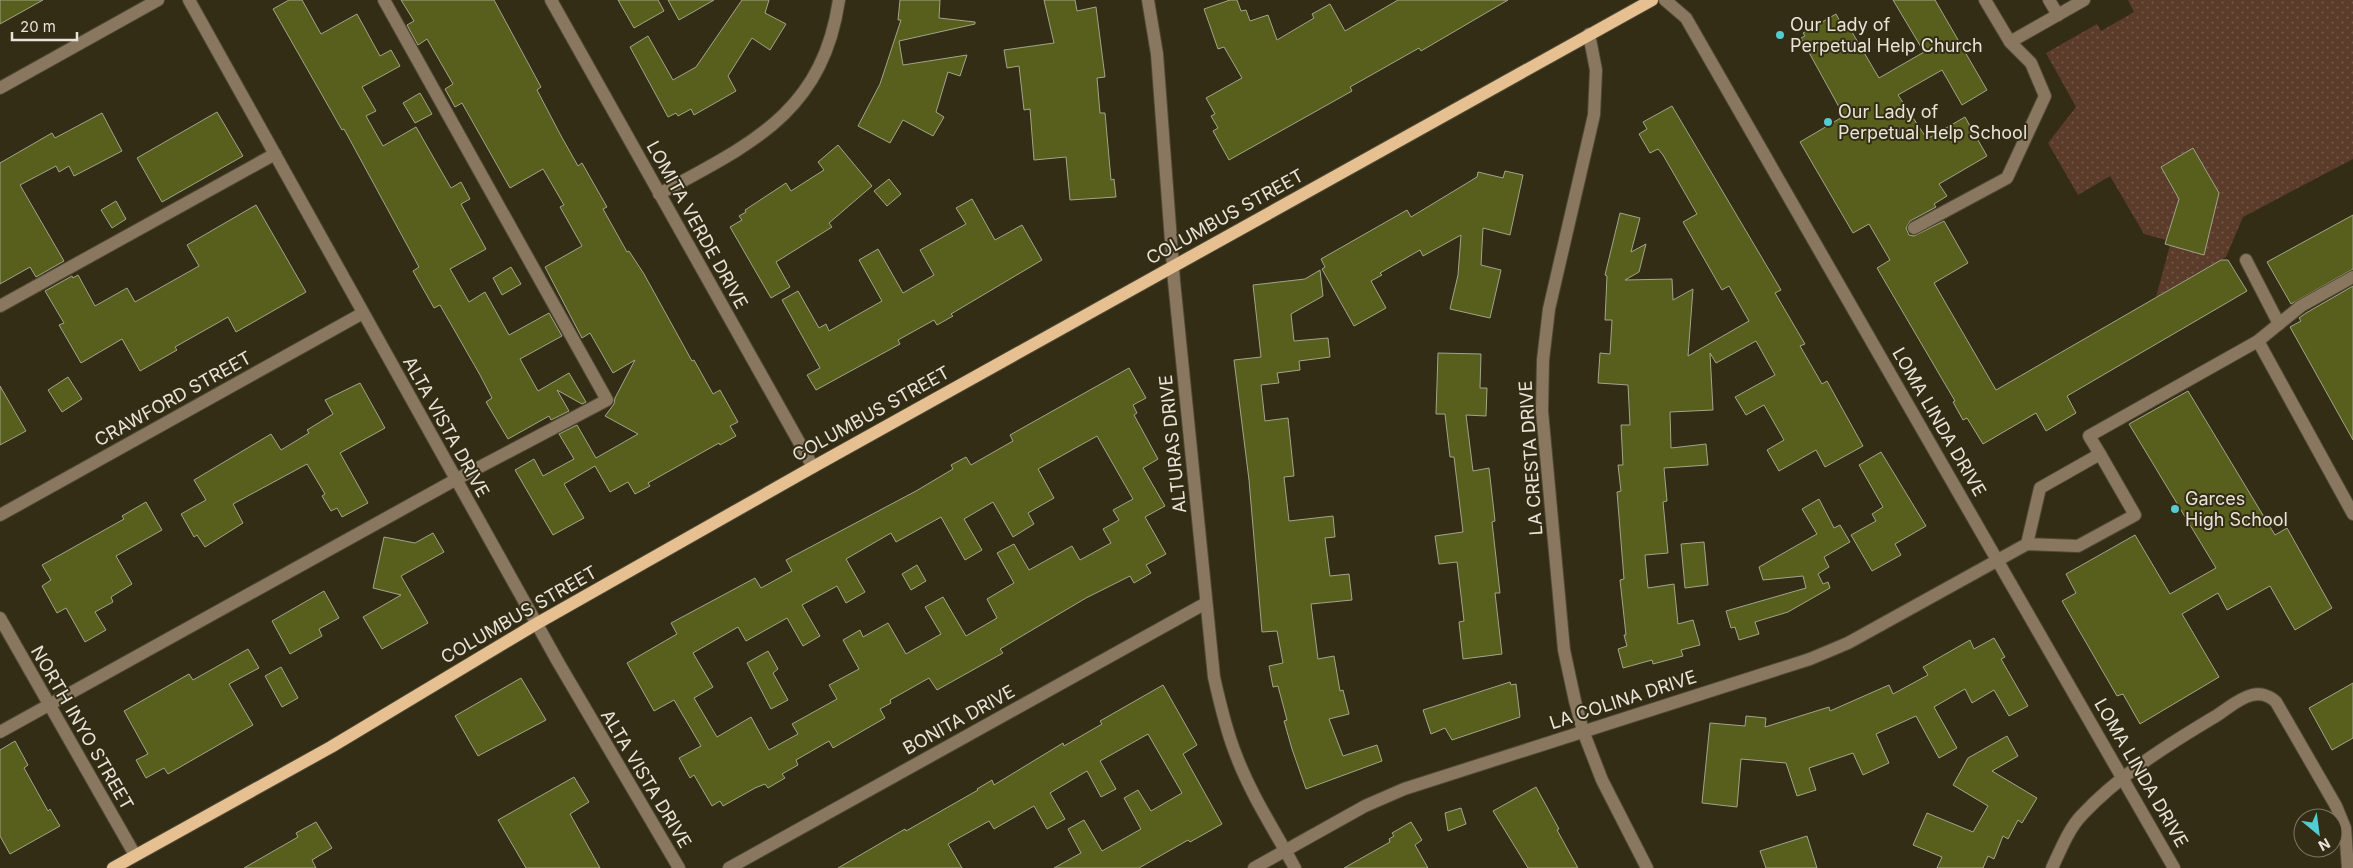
<svg xmlns="http://www.w3.org/2000/svg" width="2353" height="868" viewBox="0 0 2353 868" font-family="Inter,sans-serif">
<defs>
<pattern id="park-dots" width="8" height="8" patternUnits="userSpaceOnUse" patternTransform="scale(1.25)"><rect width="8" height="8" fill="#5b3b29"/><path d="M2 2h.1M6 6h.1" fill="none" stroke="#735747" stroke-width="1.8" stroke-linecap="round"/></pattern>
</defs>
<rect width="100%" height="100%" fill="#332d16"/>
<polygon fill="url(#park-dots)" points="2128,0 2353,0 2353,159 2243,217 2226,257 2156,297 2170,245 2204,255 2219,193 2193,149 2161,167 2179,199 2166,240 2144,234 2110,176 2078,195 2048,143 2076,107 2046,53 2097,24 2101,31 2134,12"/>
<g fill="#585e1c" stroke="#a1a58b" fill-rule="evenodd">
<polygon points="0,0 43,0 0,24"/>
<polygon points="289,0 302,0 321,34 357,14 380,56 391,50 400,66 362,87 376,111 366,116 383,146 416,127 451,188 461,182 470,199 461,204 486,249 450,269 469,302 485,292 509,335 549,313 562,336 520,359 538,391 569,373 586,402 582,404 557,390 569,411 551,420 549,416 508,439 486,402 492,398 480,375 440,305 434,308 413,271 419,267 344,129 342,130 273,9"/>
<polygon points="401,0 494,0 541,87 537,90 560,134 578,166 582,163 607,207 603,209 627,252 629,251 644,274 692,361 694,360 713,394 720,390 738,422 730,426 736,436 720,445 719,443 648,483 650,486 635,494 628,482 610,492 595,466 564,484 584,518 553,535 515,470 534,459 543,476 574,459 559,434 577,425 596,458 638,434 605,416 614,404 615,398 635,360 613,373 590,333 582,338 545,267 582,246 560,207 564,205 543,169 510,188 462,103 455,107 445,89 453,84 427,39 418,45 407,25 414,21"/>
<polygon points="618,0 658,0 664,11 634,28"/>
<polygon points="668,0 714,0 679,20"/>
<polygon points="742,0 769,0 765,13 786,24 770,50 752,38 728,76 736,91 694,115 691,109 678,116 676,113 668,117 630,47 648,36 673,80 696,67"/>
<polygon points="900,0 940,0 939,18 975,22 975,24 899,41 903,65 967,55 960,76 948,72 936,112 944,117 933,136 903,120 890,143 858,126 880,84 901,20 898,20"/>
<polygon points="1044,0 1075,0 1077,11 1096,7 1105,77 1097,78 1100,113 1105,113 1111,180 1114,179 1116,197 1070,200 1066,157 1034,160 1030,109 1024,110 1019,66 1007,68 1004,50 1054,43"/>
<polygon points="1230,0 1237,0 1241,11 1246,10 1250,21 1268,15 1277,40 1314,18 1312,14 1330,4 1345,31 1398,0 1508,0 1421,51 1419,48 1350,87 1352,91 1229,160 1213,131 1218,128 1211,116 1215,114 1206,98 1242,78 1224,47 1218,49 1204,9"/>
<polygon points="1893,0 1935,0 1987,90 1962,105 1942,70 1898,95 1927,139 1965,117 1987,156 1939,184 1947,196 1934,204 1936,207 1910,221 1906,228 1909,235 1914,236 1944,221 1968,263 1934,283 1996,390 2221,260 2228,260 2247,291 2067,396 2076,413 2046,431 2036,413 1983,444 1967,418 1963,420 1953,402 1955,401 1877,268 1890,260 1869,224 1853,233 1800,142 1844,116 1801,38 1805,36 1803,33 1836,14 1842,25 1846,23 1849,27 1879,78 1924,52"/>
<polygon points="420,93 432,114 415,123 403,103"/>
<polygon points="1672,106 1781,290 1775,293 1805,344 1800,346 1822,384 1827,381 1863,446 1825,467 1816,450 1779,471 1767,450 1784,440 1764,405 1746,415 1735,397 1775,375 1756,341 1716,363 1710,353 1713,410 1670,412 1671,448 1706,444 1708,465 1664,468 1667,501 1663,502 1668,553 1645,555 1648,588 1674,584 1678,624 1693,620 1700,645 1681,650 1683,656 1653,664 1652,660 1623,668 1618,649 1627,646 1624,635 1626,635 1620,580 1624,579 1617,492 1621,491 1618,465 1623,465 1621,425 1630,425 1628,385 1598,383 1600,353 1610,354 1612,320 1605,320 1607,276 1605,275 1620,213 1640,218 1631,252 1646,244 1639,272 1625,280 1672,279 1673,300 1693,289 1688,356 1749,321 1729,286 1722,290 1683,222 1697,214 1663,155 1658,149 1650,153 1639,134 1647,129 1643,122"/>
<polygon points="217,112 243,156 162,202 137,158"/>
<polygon points="102,113 122,151 74,176 69,166 59,172 56,166 20,185 64,261 36,277 30,267 0,284 0,163 52,133 55,138"/>
<polygon points="838,145 872,186 829,223 832,227 776,262 790,287 771,298 730,227 742,220 739,216 746,212 745,210 786,183 791,191 824,170 818,162"/>
<polygon points="2193,148 2219,193 2204,255 2165,244 2179,199 2161,167"/>
<polygon points="1505,171 1523,175 1510,235 1483,228 1481,265 1501,270 1490,318 1450,309 1458,275 1461,235 1423,256 1420,250 1380,273 1382,275 1371,281 1386,308 1354,326 1322,269 1325,267 1321,259 1407,210 1411,217 1477,177 1478,172 1503,178"/>
<polygon points="889,179 901,194 887,206 874,191"/>
<polygon points="972,199 995,240 1022,225 1042,260 951,314 953,316 937,325 934,320 898,340 900,344 816,390 807,375 820,368 782,300 798,291 819,328 826,324 829,331 882,301 859,260 878,249 903,293 934,275 920,250 966,224 956,208"/>
<polygon points="116,201 126,219 112,228 101,210"/>
<polygon points="256,205 306,292 236,332 228,317 175,347 177,350 140,371 122,339 81,363 59,325 64,323 45,291 72,276 73,278 78,275 95,306 127,288 135,302 199,266 187,245"/>
<polygon points="2353,215 2353,269 2291,304 2267,262"/>
<polygon points="511,267 521,284 502,295 493,278"/>
<polygon points="1320,270 1323,296 1291,314 1294,341 1328,338 1330,357 1299,361 1300,370 1277,373 1279,383 1261,385 1265,421 1288,418 1294,476 1284,477 1289,521 1333,516 1335,537 1325,538 1330,576 1349,574 1352,600 1311,604 1318,659 1334,656 1340,691 1343,690 1349,714 1329,719 1343,756 1377,745 1382,761 1306,789 1292,749 1284,721 1287,720 1278,686 1273,687 1269,666 1283,663 1277,631 1262,632 1249,480 1234,360 1261,357 1253,285 1305,279"/>
<polygon points="2353,286 2353,440 2290,327 2301,321 2299,318 2306,313"/>
<polygon points="1438,353 1481,354 1480,388 1487,388 1486,416 1466,415 1473,471 1489,468 1495,521 1492,522 1500,593 1495,593 1502,654 1463,659 1459,622 1464,621 1457,562 1439,564 1435,536 1463,532 1454,457 1450,457 1445,414 1436,414"/>
<path d="M 1129,368 L 1146,398 L 1133,405 L 1137,413 L 1134,415 L 1158,459 L 1143,468 L 1165,506 L 1145,517 L 1166,554 L 1146,565 L 1151,573 L 1134,583 L 1130,576 L 1086,598 L 1000,649 L 1003,653 L 937,690 L 929,678 L 890,700 L 891,703 L 880,709 L 885,718 L 833,748 L 829,741 L 796,760 L 798,765 L 782,774 L 785,778 L 768,788 L 765,784 L 755,788 L 723,806 L 720,801 L 712,806 L 694,775 L 690,778 L 679,758 L 701,746 L 674,700 L 654,711 L 627,663 L 677,634 L 671,623 L 755,578 L 761,588 L 792,571 L 786,560 L 916,491 L 953,469 L 951,465 L 966,457 L 971,465 L 1013,441 L 1010,435 ZM 1097,436 L 1133,499 L 1113,510 L 1119,520 L 1103,529 L 1111,543 L 1080,560 L 1072,546 L 1029,570 L 1014,544 L 997,553 L 1014,583 L 987,599 L 997,618 L 966,636 L 943,597 L 925,607 L 941,634 L 906,654 L 888,623 L 863,637 L 860,630 L 843,640 L 859,669 L 829,685 L 837,699 L 792,724 L 798,734 L 769,750 L 751,717 L 717,737 L 694,698 L 713,687 L 693,653 L 738,627 L 746,641 L 787,618 L 803,646 L 820,636 L 802,605 L 837,586 L 846,603 L 865,592 L 846,559 L 891,533 L 896,542 L 941,517 L 965,560 L 982,550 L 964,519 L 993,502 L 1013,537 L 1034,524 L 1028,513 L 1054,498 L 1038,469 Z"/>
<polygon points="68,377 82,399 62,412 48,390"/>
<polygon points="360,383 385,428 340,453 368,503 342,517 337,508 331,511 322,496 325,494 307,464 233,504 243,523 205,547 197,535 194,537 181,514 206,500 194,480 271,434 281,450 309,433 307,430 333,414 325,400"/>
<polygon points="0,386 26,431 0,445"/>
<polygon points="2188,391 2275,535 2287,528 2332,608 2295,630 2270,586 2227,610 2218,593 2182,614 2219,677 2140,724 2123,694 2117,696 2062,601 2076,593 2066,574 2135,535 2170,594 2216,568 2129,424"/>
<polygon points="1881,452 1926,526 1895,544 1901,555 1872,571 1851,535 1876,521 1872,514 1883,507 1859,465"/>
<polygon points="1819,499 1834,528 1840,525 1850,542 1824,557 1829,567 1818,574 1823,584 1828,582 1830,588 1788,612 1755,622 1759,634 1739,640 1735,627 1731,628 1726,611 1806,588 1803,576 1763,580 1759,567 1817,534 1802,509"/>
<polygon points="146,502 162,530 116,556 132,584 111,597 113,602 95,612 106,630 85,642 66,608 57,613 42,586 51,580 42,565 124,519 122,516"/>
<polygon points="433,533 444,552 401,576 428,623 382,649 363,617 401,595 373,588 384,537 415,543"/>
<polygon points="1704,542 1708,585 1685,588 1681,544"/>
<polygon points="917,565 926,581 911,590 902,574"/>
<polygon points="324,591 339,618 319,629 322,636 290,654 272,621"/>
<polygon points="1994,638 2005,657 2001,659 2028,706 2009,716 1994,690 1972,703 1965,689 1934,707 1957,748 1939,758 1916,716 1876,734 1889,763 1863,775 1853,753 1809,768 1816,790 1797,796 1786,763 1741,759 1737,807 1702,803 1710,723 1745,726 1746,716 1766,718 1765,727 1829,707 1830,711 1889,685 1893,694 1928,675 1923,667 1970,640 1974,649"/>
<polygon points="248,649 259,668 229,684 253,725 168,774 164,768 146,778 136,760 148,754 124,711 189,674 193,680"/>
<polygon points="768,651 778,669 773,673 788,700 771,709 747,663"/>
<polygon points="281,667 298,698 282,707 265,676"/>
<polygon points="521,678 546,720 478,756 455,716"/>
<polygon points="1510,682 1511,685 1516,684 1520,717 1452,740 1445,728 1431,734 1423,710"/>
<polygon points="2353,683 2353,738 2332,750 2309,708"/>
<polygon points="1163,685 1197,745 1183,754 1222,824 1190,842 1188,840 1139,868 1054,868 1081,853 1068,829 1084,820 1102,851 1141,829 1124,798 1138,790 1151,811 1182,793 1148,734 1100,761 1116,789 1101,797 1087,771 1050,793 1065,819 1047,829 1034,806 994,829 989,821 948,844 962,868 838,868 905,829 906,831 978,790 977,789 992,780 994,785 1063,743 1064,746 1102,724 1100,721"/>
<polygon points="2007,736 2018,756 1992,771 2037,798 2022,823 2018,820 2008,839 2003,836 1994,859 1988,856 1983,868 1937,868 1942,857 1913,845 1927,813 1973,832 1988,806 1953,785 1968,758"/>
<polygon points="15,741 28,765 24,768 48,811 50,809 60,826 10,854 0,836 0,750"/>
<polygon points="574,777 589,802 570,814 600,868 526,868 498,820"/>
<polygon points="1536,787 1559,829 1557,830 1578,868 1528,868 1493,811"/>
<polygon points="1461,808 1466,824 1448,831 1445,813"/>
<polygon points="316,822 332,848 312,860 316,868 244,868 298,837 296,833"/>
<polygon points="1411,822 1422,840 1415,845 1428,868 1344,868 1390,842 1389,839 1394,836 1392,833"/>
<polygon points="1807,836 1817,868 1766,868 1760,851"/>
</g>
<g fill="none" stroke-linecap="round" stroke-linejoin="round">
<defs>
<g id="minor">
<polyline points="189,0 558,662 679,868"/>
<polyline points="551,0 813,467"/>
<path d="M 1148,0 L 1157,54 L 1174,281 L 1214,677 C 1220,704 1226,730 1236,755 C 1251,795 1275,831 1295,868"/>
<path d="M 1665,0 L 1686,18 C 1848,302 2014,584 2174,868"/>
<polyline points="1985,0 2010,42 2084,0"/>
<polyline points="2049,0 2058,15"/>
<polyline points="1589,34 1596,70 1594,115 1549,309 1543,360 1542,411 1564,650 1575,701 1583,731 1602,780 1647,868"/>
<polyline points="0,88 158,0"/>
<path d="M 659,194 C 750,144 822,114 839,0"/>
<polyline points="1914,228 2007,178 2045,96 2031,63 2010,42"/>
<polyline points="2246,260 2279,324"/>
<polyline points="0,306 275,154"/>
<polyline points="2258,341 2353,514"/>
<polyline points="2100,454 2089,436 2258,341 2301,306 2353,277"/>
<polyline points="0,515 363,313"/>
<polyline points="0,618 135,855"/>
<polyline points="0,732 455,480 607,400 384,0"/>
<polyline points="729,868 1206,603"/>
<polyline points="1254,868 1365,806 1404,789 1810,659 1848,643 2027,544 2078,546 2135,515 2100,454 2040,488 2027,544"/>
<path d="M 2052,868 C 2060,851 2069,828 2082,815 C 2119,775 2169,744 2216,716 C 2227,709 2239,698 2252,695 C 2261,693 2270,696 2276,702 L 2336,806 L 2345,828 L 2348,868"/>
</g>
<polyline id="major" points="113,868 331,747 536,624 813,467 1652,0"/>
</defs>
<use href="#minor" stroke="#504a35" stroke-width="14"/>
<use href="#major" stroke="#504a35" stroke-width="14"/>
<use href="#minor" stroke="#897760" stroke-width="12"/>
<use href="#major" stroke="#e6c091" stroke-width="12"/>
</g>
<g fill="#51ccd1" stroke="#332d16" stroke-width="2">
<circle cx="1780" cy="35" r="5"/>
<circle cx="1828" cy="122" r="5"/>
<circle cx="2175" cy="509" r="5"/>
</g>
<g text-anchor="middle" stroke-width="4" stroke-linejoin="round" paint-order="stroke">
<g font-size="18" fill="#e8e4d7" stroke="#332d16" text-anchor="start">
<text x="1790" y="31">Our Lady of<tspan x="1790" dy="21">Perpetual Help Church</tspan></text>
<text x="1838" y="118">Our Lady of<tspan x="1838" dy="21">Perpetual Help School</tspan></text>
<text x="2185" y="505">Garces<tspan x="2185" dy="21">High School</tspan></text>
</g>
<g font-size="18" fill="#e8e4d7" stroke="#332d16">
<text transform="translate(1225 217) rotate(-29)" y="6">COLUMBUS STREET</text>
<text transform="translate(697 225) rotate(61)" y="6">LOMITA VERDE DRIVE</text>
<text transform="translate(173 399) rotate(-29)" y="6">CRAWFORD STREET</text>
<text transform="translate(871 414) rotate(-29)" y="6">COLUMBUS STREET</text>
<text transform="translate(1939 422) rotate(60)" y="6">LOMA LINDA DRIVE</text>
<text transform="translate(446 427) rotate(61)" y="6">ALTA VISTA DRIVE</text>
<text transform="translate(1173 444) rotate(-96)" y="6">ALTURAS DRIVE</text>
<text transform="translate(1531 458) rotate(-94)" y="6">LA CRESTA DRIVE</text>
<text transform="translate(519 615) rotate(-30)" y="6">COLUMBUS STREET</text>
<text transform="translate(1623 700) rotate(-18)" y="6">LA COLINA DRIVE</text>
<text transform="translate(959 720) rotate(-29)" y="6">BONITA DRIVE</text>
<text transform="translate(82 728) rotate(60)" y="6">NORTH INYO STREET</text>
<text transform="translate(2141 773) rotate(60)" y="6">LOMA LINDA DRIVE</text>
<text transform="translate(646 779) rotate(59)" y="6">ALTA VISTA DRIVE</text>
</g>
</g>
<g transform="translate(2318 833) rotate(151)"><circle r="24" fill="#332d16" stroke="#7b7663"/>
<path d="M0-4L9 19L0 12L-9 19Z" fill="#51ccd1"/>
<text y="-8" font-size="14" font-weight="bold" text-anchor="middle" fill="#e8e4d7">N</text>
</g>
<path d="M12 32v8h65v-8" fill="none" stroke="#e8e4d7" stroke-width="2.5"/>
<text x="20" y="32" font-size="15" fill="#e8e4d7" stroke="#332d16" stroke-width="4" paint-order="stroke">20 m</text>
</svg>
